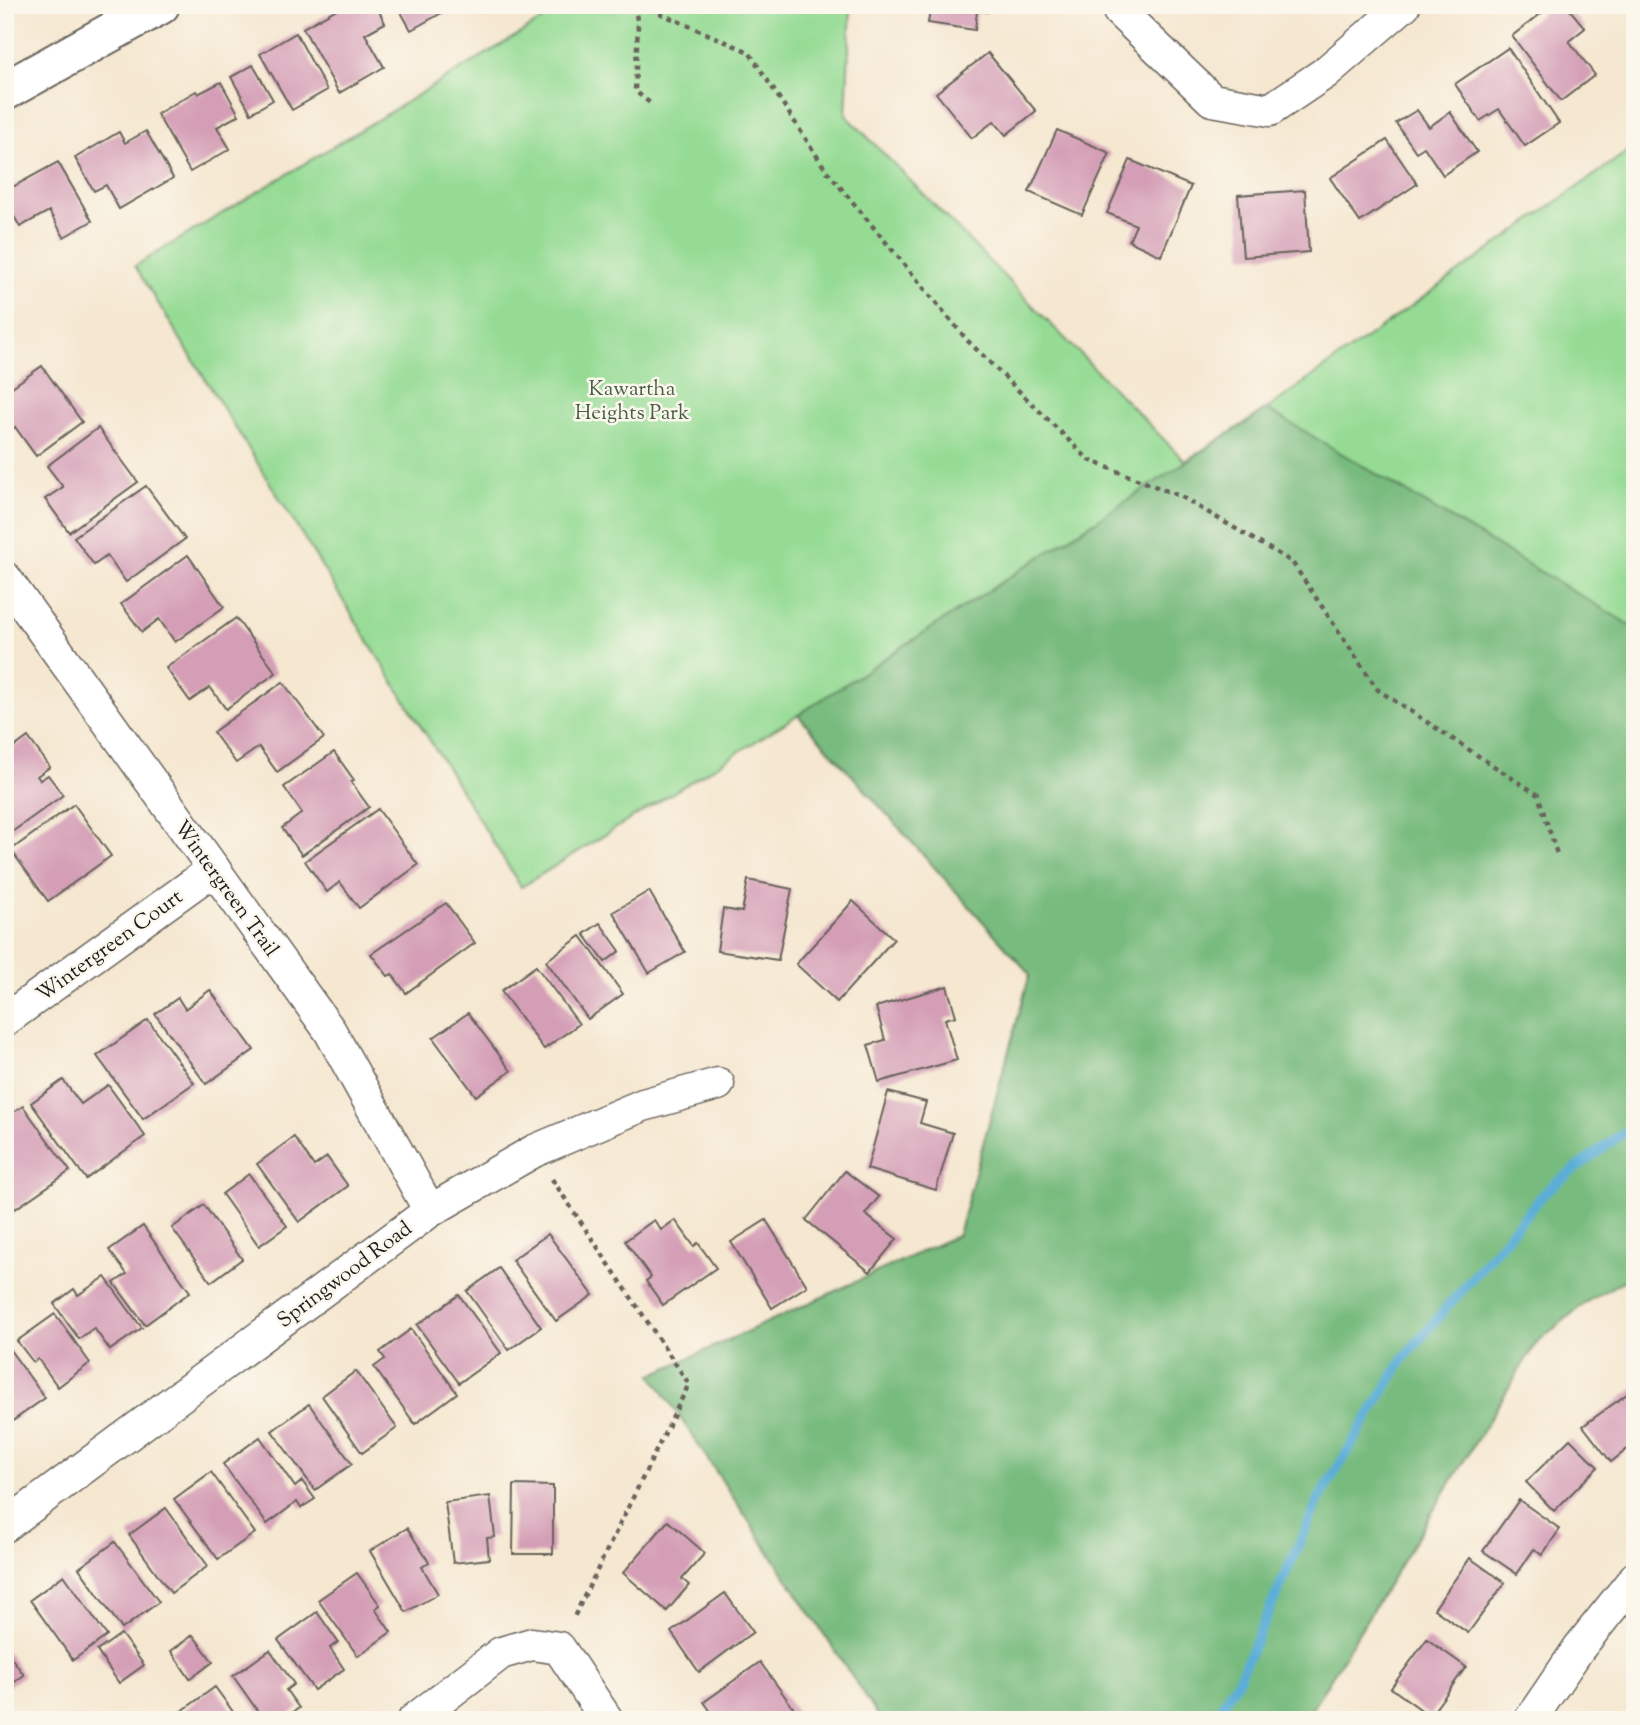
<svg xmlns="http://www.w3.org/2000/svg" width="1640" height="1725" viewBox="0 0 1640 1725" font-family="'Sorts Mill Goudy',serif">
<rect width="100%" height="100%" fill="#fbf7ec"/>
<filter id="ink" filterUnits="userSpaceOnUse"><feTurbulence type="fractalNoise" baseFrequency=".0143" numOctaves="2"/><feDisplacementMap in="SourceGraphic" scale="14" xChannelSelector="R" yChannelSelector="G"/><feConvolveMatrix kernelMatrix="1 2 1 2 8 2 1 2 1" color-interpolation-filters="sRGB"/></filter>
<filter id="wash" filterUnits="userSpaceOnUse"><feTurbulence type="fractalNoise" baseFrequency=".00686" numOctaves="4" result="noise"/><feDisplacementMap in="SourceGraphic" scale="28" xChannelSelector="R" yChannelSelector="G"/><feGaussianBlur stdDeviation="1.57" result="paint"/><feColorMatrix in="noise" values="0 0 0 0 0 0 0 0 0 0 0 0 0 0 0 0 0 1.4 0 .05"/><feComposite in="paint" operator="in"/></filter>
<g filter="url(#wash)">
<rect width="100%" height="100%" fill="#f5e7d0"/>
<polygon fill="#95db94" stroke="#587c58" stroke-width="2" points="567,5 851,5 846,115 1185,461 1267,409 1635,146 1635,1274 1586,1302 1536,1343 1305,1720 881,1720 652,1375 958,1235 1030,974 798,715 521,887 135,266"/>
<polygon fill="#78bb7e" stroke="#4a6c4d" stroke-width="2" points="1267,409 1635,628 1635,1274 1586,1302 1536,1343 1305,1720 881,1720 652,1375 958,1235 1030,974 798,715"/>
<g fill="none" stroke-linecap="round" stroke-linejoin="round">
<polyline stroke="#5caed7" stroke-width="10" points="1213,1720 1239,1678 1320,1497 1403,1359 1547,1190 1635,1124"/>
</g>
<g id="blocks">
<g fill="#d49eb6">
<polygon points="344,5 376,5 385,23 365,34 384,67 339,93 303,28"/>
<polygon points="397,5 456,5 411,30"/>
<polygon points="931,5 989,5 988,12 977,11 975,30 928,23"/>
<polygon points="1552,5 1566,5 1585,28 1569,41 1595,75 1561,101 1512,36"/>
<polygon points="296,33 327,90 292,110 260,54"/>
<polygon points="1508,48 1559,123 1525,146 1499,109 1480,121 1455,84"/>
<polygon points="988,53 1036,111 1006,135 994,121 972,138 936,93"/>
<polygon points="253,65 273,100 251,113 231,77"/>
<polygon points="221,82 239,115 217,127 230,149 190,172 157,114 196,91 198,94"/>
<polygon points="1417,110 1429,127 1450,112 1477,152 1443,175 1424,147 1416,152 1396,123"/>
<polygon points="1057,130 1110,153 1082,215 1029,192"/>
<polygon points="146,131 173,178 119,209 106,185 94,191 75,158 119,132 125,143"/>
<polygon points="1387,140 1417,184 1360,222 1330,178"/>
<polygon points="1130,160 1191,186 1161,256 1129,241 1136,225 1107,213"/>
<polygon points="58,162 92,221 64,237 49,211 20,227 5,200 5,191"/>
<polygon points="1305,190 1309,252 1243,257 1238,195"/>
<polygon points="42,366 82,422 36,456 15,427 5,434 5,392"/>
<polygon points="98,428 138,482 69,532 45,499 63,487 47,466"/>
<polygon points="146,486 185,539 126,582 107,556 94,565 74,537"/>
<polygon points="188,555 224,607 175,642 159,619 142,632 121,604"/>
<polygon points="236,618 276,673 226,709 210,687 190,701 166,668"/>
<polygon points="283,682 324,738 277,772 259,747 236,763 213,732"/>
<polygon points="28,737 50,767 37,776 40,780 48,775 63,795 5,837 5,754"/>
<polygon points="334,752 354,780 351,782 369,807 302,855 282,828 302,813 284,787"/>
<polygon points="74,804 111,856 48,901 11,850"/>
<polygon points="378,809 418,865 359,908 340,882 327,892 305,861"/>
<polygon points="748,880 792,889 778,960 717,951 723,909 742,912"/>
<polygon points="649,891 685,952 649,973 613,912"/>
<polygon points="853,901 894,939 837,1002 796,964"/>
<polygon points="446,903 475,943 406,993 392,974 388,976 371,954"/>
<polygon points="600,923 620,951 605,962 584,934"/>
<polygon points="581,936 623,994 588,1019 546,961"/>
<polygon points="536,966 579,1024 544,1049 501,991"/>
<polygon points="947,986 956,1016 945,1019 957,1060 879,1082 868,1045 885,1040 876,1007"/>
<polygon points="210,990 254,1050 206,1084 155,1014 178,998 185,1009"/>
<polygon points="468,1013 511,1071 476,1096 433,1038"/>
<polygon points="148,1020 194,1083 143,1119 97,1056"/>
<polygon points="63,1080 81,1104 108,1085 145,1136 86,1179 31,1103"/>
<polygon points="888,1092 926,1102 920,1123 953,1133 936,1190 867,1169"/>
<polygon points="23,1106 70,1171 15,1209 5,1195 5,1118"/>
<polygon points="294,1137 314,1166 327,1157 348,1186 299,1222 257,1164"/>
<polygon points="845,1171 879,1197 865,1214 897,1239 870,1272 806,1220"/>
<polygon points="249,1174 287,1226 259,1246 222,1194"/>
<polygon points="204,1205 242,1259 211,1282 172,1228"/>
<polygon points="654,1220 661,1230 675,1220 694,1246 698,1243 716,1268 663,1305 646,1281 651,1277 625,1241"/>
<polygon points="766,1220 807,1286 772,1308 731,1242"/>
<polygon points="143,1226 190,1292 145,1325 114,1283 127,1274 109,1250"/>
<polygon points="548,1234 593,1295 556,1321 512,1260"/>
<polygon points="499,1268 541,1327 509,1350 467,1291"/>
<polygon points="105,1277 142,1328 110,1350 94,1328 79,1339 54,1304 74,1289 78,1295"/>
<polygon points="459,1295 501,1353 459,1383 417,1325"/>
<polygon points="55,1314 90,1363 58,1387 38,1359 33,1362 17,1341"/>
<polygon points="411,1329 457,1393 415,1424 374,1367 385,1359 380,1352"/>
<polygon points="7,1346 45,1398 11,1422 5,1414"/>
<polygon points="356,1371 397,1428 362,1453 322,1396"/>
<polygon points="1635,1388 1635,1437 1632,1439 1635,1443 1611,1462 1583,1426"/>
<polygon points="309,1404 352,1464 315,1490 272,1431"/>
<polygon points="260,1437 295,1487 302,1481 315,1499 301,1508 297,1502 267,1524 223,1464"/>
<polygon points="1570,1439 1598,1467 1554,1511 1526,1482"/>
<polygon points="211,1472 255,1533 218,1559 174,1499"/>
<polygon points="514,1485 553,1486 553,1554 513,1554"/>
<polygon points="490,1496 495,1537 487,1538 489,1559 453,1563 445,1502"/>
<polygon points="1519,1500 1560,1529 1542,1555 1534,1549 1517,1574 1483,1551"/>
<polygon points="166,1508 208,1566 171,1593 129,1535"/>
<polygon points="668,1521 705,1553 682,1579 689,1585 667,1611 623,1573"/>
<polygon points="407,1528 429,1562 422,1567 438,1594 406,1612 370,1551"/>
<polygon points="115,1542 159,1602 122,1629 79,1568"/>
<polygon points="1470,1558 1505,1583 1468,1633 1434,1609"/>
<polygon points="357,1573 380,1605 375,1609 391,1632 358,1656 318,1600"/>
<polygon points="64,1575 107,1636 73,1660 30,1600"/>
<polygon points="725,1593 753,1632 699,1672 671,1632"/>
<polygon points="317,1612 338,1642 330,1648 344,1669 314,1690 278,1640"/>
<polygon points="121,1634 144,1665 119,1683 97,1651"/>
<polygon points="193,1635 213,1662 190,1679 171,1651"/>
<polygon points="1427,1639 1466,1667 1430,1716 1391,1688"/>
<polygon points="5,1649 24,1675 5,1689"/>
<polygon points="270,1650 294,1684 286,1690 299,1708 282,1720 264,1720 233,1676"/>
<polygon points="760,1662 797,1713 788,1720 717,1720 704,1702"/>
<polygon points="215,1687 239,1720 188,1720 182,1711"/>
</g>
</g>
</g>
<g filter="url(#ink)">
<use href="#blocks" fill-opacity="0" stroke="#68635b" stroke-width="2"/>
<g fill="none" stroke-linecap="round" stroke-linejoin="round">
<defs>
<g id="minor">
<polyline points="1119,11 1212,100 1270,110 1325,73 1404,5"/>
<polyline points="5,578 330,1031 430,1211"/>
<polyline points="5,1020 214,869"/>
<polyline points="5,1526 430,1211 534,1151 643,1105 718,1084"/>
<polyline points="414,1720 501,1653 532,1644 559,1648 607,1720"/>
<polyline points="1530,1720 1579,1648 1635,1578"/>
</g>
<polyline id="tertiary" points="5,91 160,5"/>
</defs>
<use href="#minor" stroke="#68635b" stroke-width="35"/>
<use href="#tertiary" stroke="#68635b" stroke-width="42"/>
<g stroke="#68635b" stroke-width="4.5" stroke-dasharray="5 5" stroke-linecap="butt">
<polyline points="634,5 638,24 635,91 650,103"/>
<polyline points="641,5 749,52 826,170 967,340 1089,460 1182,497 1292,562 1378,690 1538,795 1558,857"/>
<polyline points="552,1179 689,1384 573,1619"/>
</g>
<use href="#minor" stroke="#fff" stroke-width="32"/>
<use href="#tertiary" stroke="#fff" stroke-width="38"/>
</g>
</g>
<g text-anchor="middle" stroke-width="5" stroke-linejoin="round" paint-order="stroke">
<g font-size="21" fill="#465f46" stroke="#fbf7ec">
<text x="632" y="395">Kawartha<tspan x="632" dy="24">Heights Park</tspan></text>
</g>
<g font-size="21" fill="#1c1c1c" stroke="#fbf7ec">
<text transform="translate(227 888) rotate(54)" y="7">Wintergreen Trail</text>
<text transform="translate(109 945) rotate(-36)" y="7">Wintergreen Court</text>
<text transform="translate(344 1274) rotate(-37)" y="7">Springwood Road</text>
</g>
</g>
<rect width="1640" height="1725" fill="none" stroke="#fbf7ec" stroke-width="28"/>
</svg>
